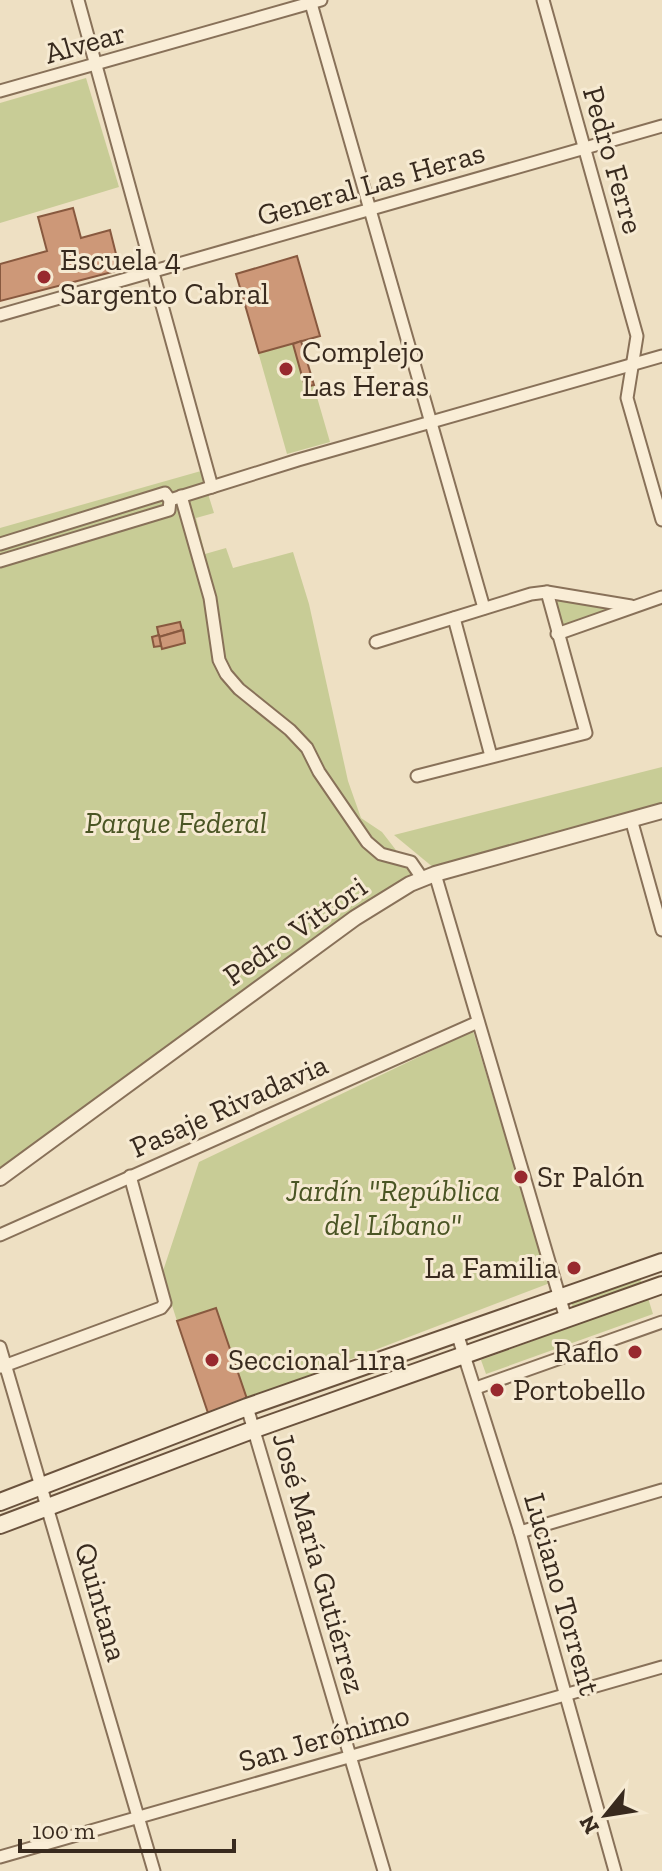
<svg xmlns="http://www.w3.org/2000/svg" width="662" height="1871" viewBox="0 0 662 1871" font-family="'Zilla Slab',serif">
<rect width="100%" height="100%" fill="#eee0c3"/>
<g fill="#c8cc96">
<polygon points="86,78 119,187 0,223 0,103"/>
<polygon points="297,256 320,336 301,342 330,442 287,454 236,274"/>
<polygon points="208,469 209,497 214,513 196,518 205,554 226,548 233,568 293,552 309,604 348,781 361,818 382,832 416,876 0,1170 0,528"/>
<polygon points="548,594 621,609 558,632"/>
<polygon points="662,767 662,807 434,868 394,835"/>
<polygon points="473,1031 550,1283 247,1399 216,1308 177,1321 162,1274 199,1162"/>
<polygon points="639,1275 643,1287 574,1311 570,1298"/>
<polygon points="648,1298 653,1314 486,1374 481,1360"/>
</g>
<g fill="#cd9878" stroke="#88593f" stroke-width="2">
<polygon points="73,208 81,238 110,230 120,270 0,301 0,264 47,251 38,217"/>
<polygon points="297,256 320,336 259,353 236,274"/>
<polygon points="301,341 314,385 305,387 293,344"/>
<polygon points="180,622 182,630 159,637 157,627"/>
<polygon points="183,630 185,643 162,649 159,637"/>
<polygon points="159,635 161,646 154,647 152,637"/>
<polygon points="216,1308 247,1399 208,1413 177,1321"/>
</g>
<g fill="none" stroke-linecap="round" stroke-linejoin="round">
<defs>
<g id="minor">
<polyline points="78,0 212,487"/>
<polyline points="310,0 484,608"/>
<polyline points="543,0 637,336 627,398 662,520"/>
<polyline points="0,91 321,0"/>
<polyline points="0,315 662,126"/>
<polyline points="181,496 210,598 219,660 226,674 239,689 290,730 307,748 319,772 367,842 381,854 411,862 422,878"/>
<polyline points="170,500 298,460 662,356"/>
<polyline points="0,544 165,493 170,500 169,510 0,561"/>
<polyline points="454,618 491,756"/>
<polyline points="557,634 662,597"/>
<polyline points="376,642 531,594 547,592 631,606"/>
<polyline points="417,776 586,733 547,592"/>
<polyline points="631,819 662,930"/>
<polyline points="435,874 566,1319"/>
<polyline points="0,1235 478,1022"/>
<polyline points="457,1333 520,1532 615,1871"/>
<polyline points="0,1347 154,1871"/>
<polyline points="1,1367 161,1308 165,1303 130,1176"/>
<polyline points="476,1388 662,1322"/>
<polyline points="247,1407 384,1871"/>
<polyline points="520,1532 662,1490"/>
<polyline points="0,1857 662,1667"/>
</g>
<polyline id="tertiary" points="0,1178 355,918 410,884 435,874 662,811"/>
<g id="secondary">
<polyline points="0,1502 247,1407 662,1262"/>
<polyline points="0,1525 255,1429 662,1285"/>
</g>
</defs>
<use href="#minor" stroke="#887159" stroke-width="15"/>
<use href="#tertiary" stroke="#887159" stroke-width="18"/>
<use href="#secondary" stroke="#6a523d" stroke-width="20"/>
<use href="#minor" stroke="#f9edd6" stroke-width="11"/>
<use href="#tertiary" stroke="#f9edd6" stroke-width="14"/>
<use href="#secondary" stroke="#f9edd6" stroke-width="16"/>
</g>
<g fill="#98292e" stroke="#f6ead2" stroke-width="3">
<circle cx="44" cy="277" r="8"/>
<circle cx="286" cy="369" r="8"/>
<circle cx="521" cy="1177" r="8"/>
<circle cx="574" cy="1268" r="8"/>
<circle cx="635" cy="1352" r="8"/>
<circle cx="212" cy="1360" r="8"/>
<circle cx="497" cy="1390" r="8"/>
</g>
<g text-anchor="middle" stroke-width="6" stroke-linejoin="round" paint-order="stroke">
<g font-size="30" fill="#382a1e" stroke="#f6ead2">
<text transform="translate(85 43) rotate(-16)" y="10">Alvear</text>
<text transform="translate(613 160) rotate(74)" y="10">Pedro Ferre</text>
<text transform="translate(371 184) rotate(-16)" y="10">General Las Heras</text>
<text transform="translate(295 931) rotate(-35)" y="10">Pedro Vittori</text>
<text transform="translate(229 1106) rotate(-24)" y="10">Pasaje Rivadavia</text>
<text transform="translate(319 1563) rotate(74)" y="10">José María Gutiérrez</text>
<text transform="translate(562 1594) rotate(74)" y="10">Luciano Torrent</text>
<text transform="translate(101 1602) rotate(74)" y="10">Quintana</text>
<text transform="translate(324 1738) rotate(-16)" y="10">San Jerónimo</text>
</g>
<g font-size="30" fill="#382a1e" stroke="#f6ead2" text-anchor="start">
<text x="60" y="270">Escuela 4<tspan x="60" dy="34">Sargento Cabral</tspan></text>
<text x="302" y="362">Complejo<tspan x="302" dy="34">Las Heras</tspan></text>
<text x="537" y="1187">Sr Palón</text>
<text x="558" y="1278" text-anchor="end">La Familia</text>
<text x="619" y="1362" text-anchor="end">Raflo</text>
<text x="228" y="1370">Seccional 11ra</text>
<text x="513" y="1400">Portobello</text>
</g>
<g font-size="30" font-style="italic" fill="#4a5524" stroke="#f6ead2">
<text x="176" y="833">Parque Federal</text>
<text x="393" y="1201">Jardín "República<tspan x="393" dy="34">del Líbano"</tspan></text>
</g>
</g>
<g transform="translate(606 1815) rotate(240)" stroke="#f6ead2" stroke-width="6" paint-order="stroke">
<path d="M0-6L14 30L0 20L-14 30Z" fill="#382a1e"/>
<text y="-12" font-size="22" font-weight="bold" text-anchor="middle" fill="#382a1e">N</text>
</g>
<path d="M20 1839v12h214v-12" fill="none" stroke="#382a1e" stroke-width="4"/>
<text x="32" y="1839" font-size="24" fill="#382a1e" stroke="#f6ead2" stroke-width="6" paint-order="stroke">100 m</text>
</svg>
